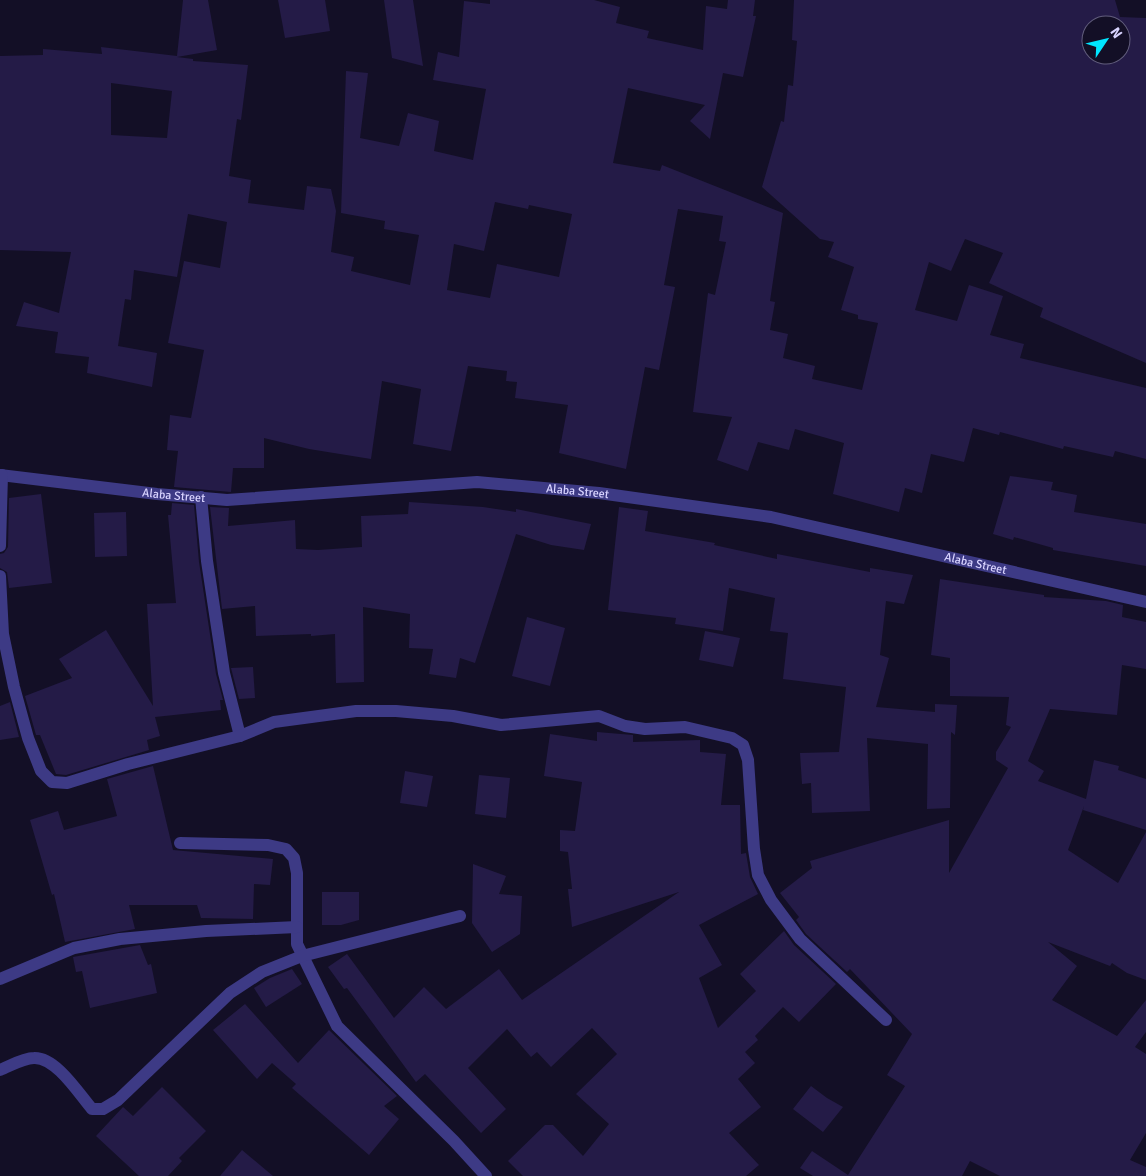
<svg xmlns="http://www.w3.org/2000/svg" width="1146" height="1176" viewBox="0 0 1146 1176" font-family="Signika,sans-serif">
<rect width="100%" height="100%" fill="#130f26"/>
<g fill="#241b47" fill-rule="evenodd">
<path d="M 183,0 L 208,0 L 217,50 L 177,57 L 193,59 L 193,61 L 248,65 L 241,120 L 237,119 L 229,176 L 251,180 L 248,203 L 304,210 L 307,186 L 331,189 L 336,211 L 331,252 L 354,257 L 351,271 L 410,285 L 419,235 L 384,229 L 385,221 L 341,213 L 346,71 L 368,73 L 360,138 L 399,146 L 408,113 L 439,121 L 434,151 L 473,160 L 486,89 L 433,80 L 438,52 L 459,57 L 464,1 L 490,4 L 490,0 L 594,0 L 620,7 L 616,23 L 649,31 L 647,38 L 703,50 L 706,6 L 727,9 L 728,0 L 755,0 L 753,16 L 756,16 L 743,77 L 723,73 L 710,139 L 690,121 L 705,105 L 628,88 L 613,163 L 660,171 L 662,165 L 783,213 L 770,301 L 775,302 L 770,330 L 788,334 L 783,358 L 815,366 L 812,379 L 862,390 L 878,323 L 858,319 L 858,315 L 841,310 L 854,267 L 828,257 L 834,242 L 820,239 L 762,187 L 781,121 L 784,122 L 788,85 L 793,86 L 797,41 L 792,40 L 794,0 L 1115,0 L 1120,17 L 1146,18 L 1146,363 L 1040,317 L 1043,308 L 989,283 L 1003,253 L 965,239 L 951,271 L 929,262 L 915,310 L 957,321 L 969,285 L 1003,296 L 990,335 L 1024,344 L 1020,358 L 1146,388 L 1146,459 L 1115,451 L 1113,457 L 1064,446 L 1063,449 L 1000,432 L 999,435 L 973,428 L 964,462 L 931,454 L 922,493 L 905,488 L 899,512 L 833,494 L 844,443 L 795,429 L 789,450 L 758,442 L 748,471 L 717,460 L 732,417 L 693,412 L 708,293 L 715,295 L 726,242 L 719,241 L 723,216 L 678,209 L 664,285 L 675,287 L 659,370 L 645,367 L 626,469 L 559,453 L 568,405 L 515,398 L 517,382 L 506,381 L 507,371 L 468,366 L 451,451 L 413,444 L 421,389 L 382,381 L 371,459 L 309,449 L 264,438 L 264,468 L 233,468 L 231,492 L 174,487 L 178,451 L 167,450 L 170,415 L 191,418 L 204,350 L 168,343 L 184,261 L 220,268 L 227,222 L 188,214 L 177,277 L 134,270 L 131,300 L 125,299 L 118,346 L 157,353 L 152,387 L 87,373 L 89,357 L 55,353 L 58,332 L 16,326 L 24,302 L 59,313 L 71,252 L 0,250 L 0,56 L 43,55 L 43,49 L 102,54 L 101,47 L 177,56 ZM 1091,25 L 1121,25 L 1121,55 L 1091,55 ZM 111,83 L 172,91 L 167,138 L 111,135 ZM 495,202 L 528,209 L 529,205 L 572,214 L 559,277 L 497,264 L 490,298 L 447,290 L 454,244 L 484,251 Z"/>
<polygon points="278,0 325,0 330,31 285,38"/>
<polygon points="384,0 413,0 423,66 392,58"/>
<polygon points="1010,476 1053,482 1051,490 1077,495 1074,512 1146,524 1146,566 1053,550 1053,548 1014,537 1013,540 993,534"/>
<polygon points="41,494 52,583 9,588 7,572 0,568 0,554 4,553 8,547 9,498"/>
<polygon points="409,502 483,507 516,512 516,509 591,524 584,550 551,545 516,534 475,663 460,658 456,678 429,674 433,649 409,648 410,614 363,607 364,682 336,683 335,634 311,636 311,634 256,636 255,606 222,609 210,507 229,508 228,526 295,520 296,549 318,550 362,547 361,516 408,514"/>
<polygon points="172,503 194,505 199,562 216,674 223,700 220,700 221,710 155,717 160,736 147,740 149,750 66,775 56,774 40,735 36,735 25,696 72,678 59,659 106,630 153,706 147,604 176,603 168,515 171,515"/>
<polygon points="619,507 648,511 645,531 715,543 714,545 777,559 777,554 870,572 870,568 913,575 904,604 886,601 880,655 889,658 876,707 935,712 935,704 957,705 955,735 951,732 950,808 927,809 928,744 867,738 870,811 812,813 811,783 802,784 800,753 839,752 846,687 783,679 788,633 770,631 775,598 729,588 723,631 675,624 676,618 608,610"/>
<polygon points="126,512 127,556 95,557 94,513"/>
<polygon points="940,579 1044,595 1044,597 1106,601 1123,605 1122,617 1146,622 1146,669 1122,665 1117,715 1050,709 1028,761 1044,771 1038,781 1086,799 1094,760 1119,766 1118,770 1146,779 1146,830 1083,810 1084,806 1068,850 1118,883 1146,832 1146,980 1127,973 1112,963 1110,966 1048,942 1077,966 1052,1000 1117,1036 1146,1000 1146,1032 1135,1047 1146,1054 1146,1133 1130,1160 1146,1167 1146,1176 1000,1176 970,1161 962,1176 813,1176 800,1168 812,1151 848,1175 905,1086 887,1075 912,1034 850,969 847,972 806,934 796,920 799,917 780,893 812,868 810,861 949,820 949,873 1008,768 996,760 996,752 1011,727 1006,725 1009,697 950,696 950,658 931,655"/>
<polygon points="527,617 565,628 550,686 512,676"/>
<polygon points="705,631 740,638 733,667 699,660"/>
<polygon points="253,667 255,698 239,699 231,668"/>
<polygon points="10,702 19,737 0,740 0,706"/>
<polygon points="597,732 633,735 633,742 700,740 700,752 726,754 721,805 740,805 741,854 746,853 750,877 758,894 699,925 722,965 699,978 718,1028 756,991 740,974 784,931 794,945 836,984 799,1022 783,1007 755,1036 758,1040 745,1052 755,1063 738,1079 761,1107 729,1133 759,1165 746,1176 523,1176 508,1161 545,1125 553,1125 583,1156 609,1124 576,1094 617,1054 592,1028 551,1067 537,1052 531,1057 507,1029 468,1068 506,1109 481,1133 425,1074 416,1082 347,988 344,989 328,967 347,954 394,1018 424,987 446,1009 499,969 522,1000 679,892 572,927 568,889 572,889 568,852 560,851 560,830 575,831 582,782 544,776 550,734 597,741"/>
<polygon points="153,766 173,850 273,859 270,885 254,884 253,919 201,918 197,905 129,905 135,929 65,942 54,894 52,895 30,820 58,811 64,830 117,816 107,779"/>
<polygon points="405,771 433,776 427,807 400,803"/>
<polygon points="479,775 510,778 506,818 475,814"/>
<polygon points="473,864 506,876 499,894 522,896 520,934 492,952 472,923"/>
<polygon points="322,892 359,892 359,920 341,925 322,925"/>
<polygon points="140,945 148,965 151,964 157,993 90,1008 82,971 76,972 73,957"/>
<polygon points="292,969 302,984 266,1007 254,988 270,978"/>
<polygon points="245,1004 298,1063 329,1030 397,1096 384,1106 399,1119 369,1155 292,1088 296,1084 272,1063 257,1079 213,1030"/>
<polygon points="811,1086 827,1098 843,1107 823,1132 793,1109"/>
<polygon points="162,1087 206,1131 179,1158 182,1161 168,1176 139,1176 96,1136 123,1107 133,1116"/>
<polygon points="242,1150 273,1176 220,1176"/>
</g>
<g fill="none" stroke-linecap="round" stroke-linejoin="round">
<g stroke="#3d3a85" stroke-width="12">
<path id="s1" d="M 0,475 L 157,494 L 227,500 L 477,482 L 599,493 L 771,517 L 1146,602"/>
<polyline points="201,497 207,561 224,673 240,736"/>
<polyline points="0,546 2,475"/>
<polyline points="0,576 3,634 14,687 28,738 41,771 52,782 67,783 128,764 240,736 274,722 356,711 396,711 453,716 501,725 599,716 625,726 645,729 685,727 732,738 743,745 748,760 754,849 758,875 771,900 800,939 886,1020"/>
<polyline points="180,843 268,845 286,849 294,858 297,873 297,944 337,1026 454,1141 486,1176"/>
<polyline points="0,979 74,948 120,939 206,931 297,927"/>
<path d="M 0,1070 C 10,1066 23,1058 34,1058 C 56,1057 79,1094 92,1109 L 103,1109 L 118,1100 L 230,993 L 262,972 L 302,956 L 460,916"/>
</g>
</g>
<g text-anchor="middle" stroke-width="4" stroke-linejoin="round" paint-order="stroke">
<g font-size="12" fill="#d9d4ff" stroke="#130f26">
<text dy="4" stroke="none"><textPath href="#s1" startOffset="580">Alaba Street</textPath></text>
<text dy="4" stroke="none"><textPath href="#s1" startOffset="175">Alaba Street</textPath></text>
<text dy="4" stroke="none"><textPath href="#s1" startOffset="985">Alaba Street</textPath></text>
</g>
</g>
<g transform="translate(1106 40) rotate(55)"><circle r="24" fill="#130f26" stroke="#625e7d"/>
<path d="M0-4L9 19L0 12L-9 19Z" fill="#00e5ff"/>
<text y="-8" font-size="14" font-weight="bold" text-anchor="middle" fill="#d9d4ff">N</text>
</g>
</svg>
